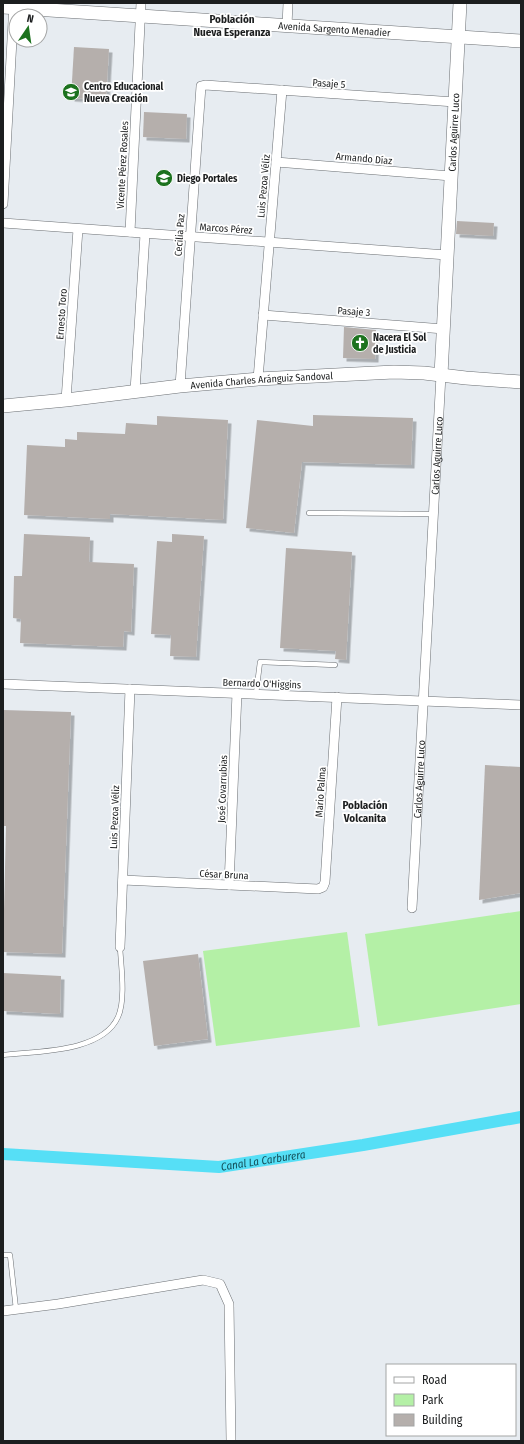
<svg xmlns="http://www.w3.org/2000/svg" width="524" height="1444" viewBox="0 0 524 1444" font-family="'Fira Sans Condensed',sans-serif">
<defs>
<filter id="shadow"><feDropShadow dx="3.5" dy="3.5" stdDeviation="0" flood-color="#0004"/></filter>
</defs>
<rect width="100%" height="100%" fill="#e7ecf1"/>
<g fill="#b4f0a6">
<polygon points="521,911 521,1004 378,1026 365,934"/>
<polygon points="347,932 360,1027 216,1046 203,951"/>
</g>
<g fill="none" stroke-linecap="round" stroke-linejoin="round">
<path stroke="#56dff6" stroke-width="12" id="s1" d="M 3,1154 L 219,1167 L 363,1145 L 521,1117"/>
</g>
<g fill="#b5afac" filter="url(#shadow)">
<polygon points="74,47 109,49 106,100 71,98"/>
<polygon points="144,112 187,114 186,139 143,137"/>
<polygon points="457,221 494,223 493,236 456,234"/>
<polygon points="344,327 376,330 375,359 343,358"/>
<polygon points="313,415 413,418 411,465 302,462 294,533 246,528 257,420 313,426"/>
<polygon points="157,416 228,420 223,520 110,514 110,519 24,515 27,445 65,447 65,439 77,440 77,432 125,434 126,423 157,425"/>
<polygon points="24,534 90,537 89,562 134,564 131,632 124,631 123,647 20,643 21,619 13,618 14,576 22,576"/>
<polygon points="172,534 204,536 196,657 170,656 171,635 151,634 157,541 172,542"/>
<polygon points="286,548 352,552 346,660 335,659 336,651 280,648"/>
<polygon points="3,710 71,712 62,954 3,952 6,826 3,826"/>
<polygon points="485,765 521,767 521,893 479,900"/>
<polygon points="198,954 208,1039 154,1046 143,961"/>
<polygon points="3,973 61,976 60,1014 3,1011"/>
</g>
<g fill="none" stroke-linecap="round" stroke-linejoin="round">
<defs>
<g id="lane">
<polyline points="309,513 433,514"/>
<polyline points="256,694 260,662 335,665"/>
<path d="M 3,1055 C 36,1051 102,1053 118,1017 C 126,999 121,966 120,947"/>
<polyline points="3,1255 10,1255 16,1309"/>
</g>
<g id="street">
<polyline points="287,26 288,3"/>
<polyline points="276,162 451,176"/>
<polyline points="3,204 14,3"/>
<polyline points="3,223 447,255"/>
<polyline points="130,232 141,3"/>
<polyline points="263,315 444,329"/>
<polyline points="258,379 282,90"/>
<polyline points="180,386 201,86 205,85 455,102"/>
<polyline points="135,391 145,234"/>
<polyline points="66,400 78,229"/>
<polyline points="3,684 521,705"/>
<polyline points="123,880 318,889 323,887 325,882 337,697"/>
<polyline points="229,885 237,693"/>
<path id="s2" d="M 412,908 L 441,375"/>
<polyline points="120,947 130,689"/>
<polyline points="3,1311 58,1304 203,1280 220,1284 229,1304 231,1441"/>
</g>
<g id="secondary">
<path id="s3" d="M 3,7 L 521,41"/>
<path id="s4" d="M 441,375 L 460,3"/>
<path id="s5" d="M 3,406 L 66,400 L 180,386 L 258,379 L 394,372 L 424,373 L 466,378 L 521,382"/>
</g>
</defs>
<use href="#lane" stroke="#6b6f73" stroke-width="5.5"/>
<use href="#street" stroke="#6b6f73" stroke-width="10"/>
<use href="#secondary" stroke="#6b6f73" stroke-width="14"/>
<use href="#lane" stroke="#fff" stroke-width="4.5"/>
<use href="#street" stroke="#fff" stroke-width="9"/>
<use href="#secondary" stroke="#fff" stroke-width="13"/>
</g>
<defs>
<symbol id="school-disc" viewBox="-11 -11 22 22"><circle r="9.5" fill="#1c721e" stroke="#fff"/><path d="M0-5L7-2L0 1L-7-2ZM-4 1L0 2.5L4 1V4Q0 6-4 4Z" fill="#fff"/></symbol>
<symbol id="church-disc" viewBox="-11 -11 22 22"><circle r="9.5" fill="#1c721e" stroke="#fff"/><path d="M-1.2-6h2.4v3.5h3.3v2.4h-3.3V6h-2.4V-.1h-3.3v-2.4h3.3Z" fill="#fff"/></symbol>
</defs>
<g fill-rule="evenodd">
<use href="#school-disc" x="61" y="82" width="20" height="20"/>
<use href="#school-disc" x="154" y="168" width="20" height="20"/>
<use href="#church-disc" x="350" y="333" width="20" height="20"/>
</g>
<g text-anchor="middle" stroke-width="3.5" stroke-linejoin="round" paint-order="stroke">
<g font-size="10" fill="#1c1e1f" stroke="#fff">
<text dy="4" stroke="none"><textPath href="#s3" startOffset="332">Avenida Sargento Menadier</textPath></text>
<text transform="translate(329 83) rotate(4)" y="4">Pasaje 5</text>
<text dy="4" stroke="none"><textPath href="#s4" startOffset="243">Carlos Aguirre Luco</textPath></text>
<text transform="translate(364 158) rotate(5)" y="4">Armando Díaz</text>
<text transform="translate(122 165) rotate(-87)" y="4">Vicente Pérez Rosales</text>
<text transform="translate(263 186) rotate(-85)" y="4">Luis Pezoa Véliz</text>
<text transform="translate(226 228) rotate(4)" y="4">Marcos Pérez</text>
<text transform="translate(179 235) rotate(-86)" y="4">Cecilia Paz</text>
<text transform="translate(354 311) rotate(4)" y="4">Pasaje 3</text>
<text transform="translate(61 314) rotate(-86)" y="4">Ernesto Toro</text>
<text dy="4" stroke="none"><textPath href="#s5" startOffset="260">Avenida Charles Aránguiz Sandoval</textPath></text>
<text dy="4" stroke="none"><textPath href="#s2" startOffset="453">Carlos Aguirre Luco</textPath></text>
<text transform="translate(262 683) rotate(2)" y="4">Bernardo O'Higgins</text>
<text dy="4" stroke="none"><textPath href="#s2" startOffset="129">Carlos Aguirre Luco</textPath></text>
<text transform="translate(222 789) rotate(-88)" y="4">José Covarrubias</text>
<text transform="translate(320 792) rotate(-86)" y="4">Mario Palma</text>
<text transform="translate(114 817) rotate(-88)" y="4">Luis Pezoa Véliz</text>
<text transform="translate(224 874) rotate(3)" y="4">César Bruna</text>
</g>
<g font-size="10" font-weight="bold" fill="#1c1e1f" stroke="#fff" text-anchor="start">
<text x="84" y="90">Centro Educacional<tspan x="84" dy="12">Nueva Creación</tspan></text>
<text x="177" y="182">Diego Portales</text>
<text x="373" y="341">Nacera El Sol<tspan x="373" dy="12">de Justicia</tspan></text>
</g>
<g font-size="11" font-weight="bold" fill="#1c1e1f" stroke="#fff">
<text x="232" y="23">Población<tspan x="232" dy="13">Nueva Esperanza</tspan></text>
<text x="365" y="809">Población<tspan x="365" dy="13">Volcanita</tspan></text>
</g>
<g font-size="11" font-style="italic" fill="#134e58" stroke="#fff">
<text dy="4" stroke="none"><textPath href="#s1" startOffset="261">Canal La Carburera</textPath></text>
</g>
</g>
<rect width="524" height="1444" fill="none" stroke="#1c1e1f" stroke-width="8"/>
<rect x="386" y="1364" width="130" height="72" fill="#ffffff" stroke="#a4a5a5"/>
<rect x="394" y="1377" width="20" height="6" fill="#ffffff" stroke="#a4a5a5"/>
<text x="422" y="1384" font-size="12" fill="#1c1e1f">Road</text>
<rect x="394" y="1394" width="20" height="12" fill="#b4f0a6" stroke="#a4a5a5"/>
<text x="422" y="1404" font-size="12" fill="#1c1e1f">Park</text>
<rect x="394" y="1414" width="20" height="12" fill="#b5afac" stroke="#a4a5a5"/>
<text x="422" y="1424" font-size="12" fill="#1c1e1f">Building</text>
<g transform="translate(28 28) rotate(13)"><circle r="19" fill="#ffffff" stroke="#a4a5a5"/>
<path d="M0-3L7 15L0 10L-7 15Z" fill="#1c721e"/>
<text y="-6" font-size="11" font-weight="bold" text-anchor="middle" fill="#1c1e1f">N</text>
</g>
</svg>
